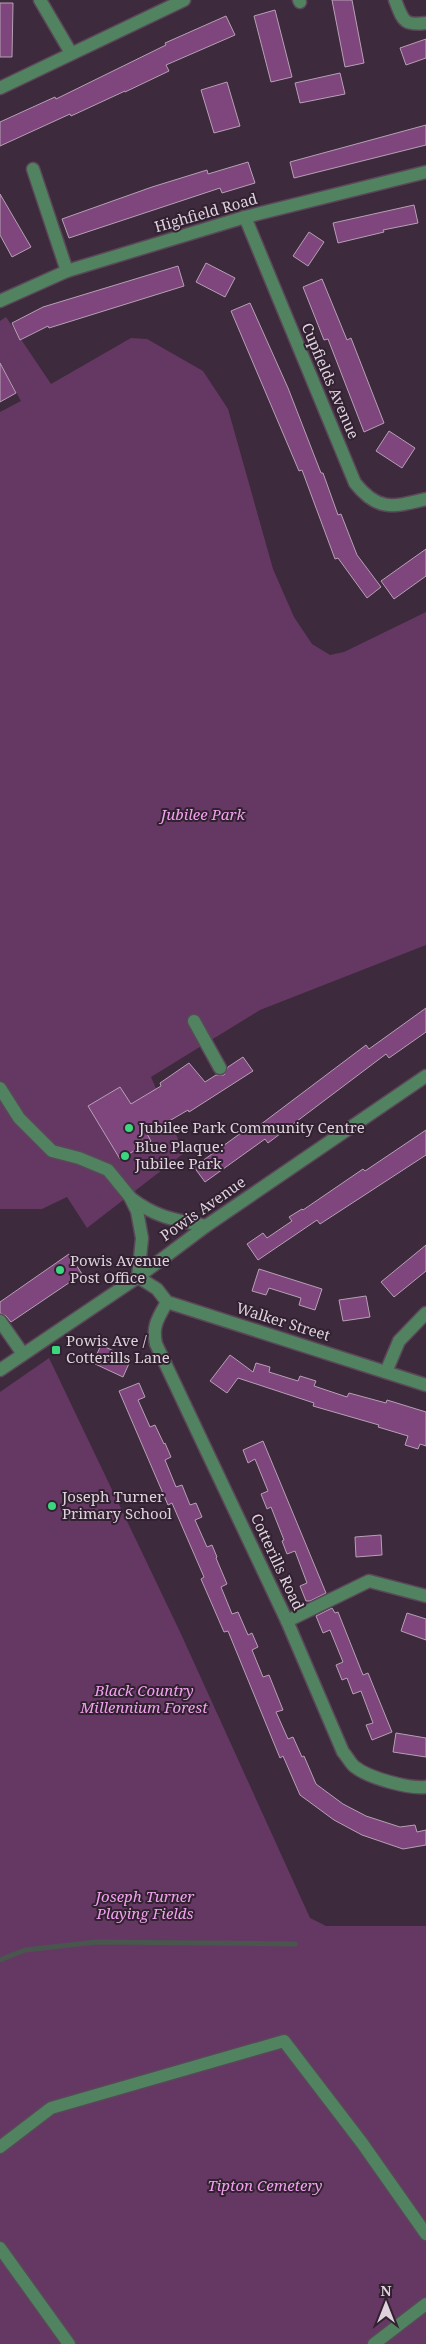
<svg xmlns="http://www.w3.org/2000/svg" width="426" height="2344" viewBox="0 0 426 2344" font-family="'Noto Serif',serif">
<rect width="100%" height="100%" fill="#3d2a3c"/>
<g fill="#653863">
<polygon points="6,317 51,384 131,338 147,339 203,371 228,409 273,569 294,617 312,644 330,655 344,652 426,612 426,945 260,1010 151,1077 184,1153 87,1228 67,1197 42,1209 0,1209 0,412 21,401 0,363 0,321"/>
<polygon points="49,1358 181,1634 310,1918 326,1926 426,1926 426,2344 0,2344 0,1392"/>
</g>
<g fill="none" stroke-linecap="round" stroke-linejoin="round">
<polyline stroke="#48564e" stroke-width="5" points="0,1960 25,1950 96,1942 295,1944"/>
</g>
<g fill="#7e467c" stroke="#b6a0b5">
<polygon points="332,0 352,0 364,63 345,67"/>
<polygon points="0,3 13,3 12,57 0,57"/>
<polygon points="275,10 292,77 271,82 254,16"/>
<polygon points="226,16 235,35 166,65 169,71 125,92 125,91 71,116 70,114 0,146 0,122 55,97 56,99 166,45 165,43"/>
<polygon points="426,39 426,58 406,65 400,48"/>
<polygon points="340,73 345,94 300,103 295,83"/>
<polygon points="227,82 240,126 214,133 201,90"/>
<polygon points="426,125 426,145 294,178 290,162"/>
<polygon points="248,162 255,183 222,193 220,188 69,238 62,219 152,187 207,170 208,174"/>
<polygon points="0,194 31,247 12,257 0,235"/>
<polygon points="414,205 418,223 383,230 384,232 338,243 333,223"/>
<polygon points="309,232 324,242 308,266 293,256"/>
<polygon points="206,263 235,278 225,297 196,282"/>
<polygon points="178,266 184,286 49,328 48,326 20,340 12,323 43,307"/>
<polygon points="322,279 347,340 351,338 384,423 364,432 328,339 324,340 303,287"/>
<polygon points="250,303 288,388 321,473 323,473 338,515 341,514 357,555 381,587 367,598 338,558 335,559 302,470 299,471 231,311"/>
<polygon points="0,363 16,393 0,402"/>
<polygon points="389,431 415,448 402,468 376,451"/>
<polygon points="426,549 426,576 394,599 381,581"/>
<polygon points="426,1008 426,1032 389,1058 386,1054 268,1143 265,1139 205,1182 194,1167 245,1130 248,1134 366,1045 369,1049"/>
<polygon points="243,1057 253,1071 189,1112 188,1110 147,1134 151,1141 120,1159 88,1106 120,1087 131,1104 161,1086 160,1083 189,1063 205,1082 216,1075 224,1075 228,1067"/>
<polygon points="426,1130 426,1155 320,1224 317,1220 258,1260 247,1244 263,1233 267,1238 292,1221 289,1217 302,1209 303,1210 363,1169 365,1171"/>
<polygon points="426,1245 426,1271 394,1297 381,1282"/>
<polygon points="69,1254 82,1274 11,1322 6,1316 0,1313 0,1302"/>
<polygon points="259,1269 322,1289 315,1310 299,1305 301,1298 269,1288 266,1295 252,1291"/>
<polygon points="366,1296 370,1317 343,1321 339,1300"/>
<polygon points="101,1345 131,1359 123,1377 93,1363"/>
<polygon points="230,1355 253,1372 256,1363 270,1367 269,1372 298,1381 300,1376 316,1381 314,1386 347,1397 349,1393 386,1403 387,1400 426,1412 426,1446 420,1444 418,1449 405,1445 408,1436 378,1427 379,1425 313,1406 314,1403 238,1378 227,1393 210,1381"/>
<polygon points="139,1383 145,1397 138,1400 150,1427 155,1425 164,1444 165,1443 171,1457 165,1460 176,1487 182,1485 190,1505 196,1503 202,1517 195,1520 207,1547 212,1545 217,1557 216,1558 227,1584 221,1587 232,1614 238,1612 248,1635 252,1633 258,1647 252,1650 263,1677 269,1675 283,1710 276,1712 288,1739 293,1737 302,1757 304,1756 316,1784 343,1804 366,1816 400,1827 415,1825 417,1832 426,1830 426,1845 403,1849 362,1835 334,1820 300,1795 283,1756 280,1758 228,1631 224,1632 201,1579 204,1577 172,1503 168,1505 119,1391"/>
<polygon points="263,1441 326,1593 310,1601 306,1601 300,1586 307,1583 295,1551 287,1554 282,1541 284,1540 271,1507 267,1509 261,1494 268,1491 255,1459 248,1463 243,1450"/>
<polygon points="381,1535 382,1555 356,1557 355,1537"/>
<polygon points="332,1608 335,1613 338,1612 363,1675 368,1673 392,1732 372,1740 366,1725 373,1723 361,1691 353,1694 347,1678 342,1680 336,1665 343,1662 330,1630 323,1633 316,1616"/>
<polygon points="407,1613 426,1619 426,1640 401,1631"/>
<polygon points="396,1733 426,1738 426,1757 393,1752"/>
</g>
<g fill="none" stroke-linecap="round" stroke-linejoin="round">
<defs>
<g id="minor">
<polyline points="40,0 71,53"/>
<polyline points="299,0 300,2"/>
<path d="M 395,0 C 403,20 403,26 426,23"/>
<polyline points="0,88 184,0"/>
<polyline points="33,169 67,271"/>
<path d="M 245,217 L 355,483 C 378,512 393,507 426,499"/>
<polyline points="0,301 67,271 245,217 426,172"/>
<polyline points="194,1021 220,1068"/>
<polyline points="0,1088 19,1118 52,1151 79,1158 108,1170 130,1197 137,1211 142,1238 138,1277"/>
<path d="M 132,1199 C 157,1218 176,1220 206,1226"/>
<polyline points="138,1277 157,1289 167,1302 426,1385"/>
<path d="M 167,1302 C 158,1318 152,1326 156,1344 L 287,1621 L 343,1752 C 347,1756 350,1763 355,1767 C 369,1778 409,1789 426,1787"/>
<polyline points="0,1321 23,1354"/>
<polyline points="0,1370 138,1277 206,1226 426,1076"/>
<polyline points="386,1372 399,1341 426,1313"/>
<polyline points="287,1621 369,1581 426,1596"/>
<polyline points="0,2147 51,2108 284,2041 362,2143 426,2234"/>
<polyline points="0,2248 69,2344"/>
<polyline points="374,2344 426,2304"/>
</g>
</defs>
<use href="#minor" stroke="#5a4859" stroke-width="15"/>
<use href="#minor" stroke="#518361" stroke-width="12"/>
</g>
<g fill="#3ad77f" stroke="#322131" stroke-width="2">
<circle cx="129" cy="1128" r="5"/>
<circle cx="125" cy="1156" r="5"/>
<circle cx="60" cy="1270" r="5"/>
<rect x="51" y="1345" width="10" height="10" rx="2.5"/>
<circle cx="52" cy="1506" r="5"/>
</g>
<g text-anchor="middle" stroke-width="4" stroke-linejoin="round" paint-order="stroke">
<g font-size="15" fill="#ded3dd" stroke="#322131">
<text transform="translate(206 213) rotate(-16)" y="5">Highfield Road</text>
<text transform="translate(330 381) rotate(67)" y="5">Cupfields Avenue</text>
<text transform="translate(203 1209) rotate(-35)" y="5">Powis Avenue</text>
<text transform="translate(283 1322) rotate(17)" y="5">Walker Street</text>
<text transform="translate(277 1562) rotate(65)" y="5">Cotterills Road</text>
</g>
<g font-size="15" font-style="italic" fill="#f2a1ee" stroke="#322131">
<text x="203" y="820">Jubilee Park</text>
<text x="144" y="1696">Black Country<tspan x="144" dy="17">Millennium Forest</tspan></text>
<text x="145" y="1902">Joseph Turner<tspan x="145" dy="17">Playing Fields</tspan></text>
<text x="265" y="2191">Tipton Cemetery</text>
</g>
<g font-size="15" fill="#ded3dd" stroke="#322131" text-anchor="start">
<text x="139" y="1133">Jubilee Park Community Centre</text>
<text x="135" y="1152">Blue Plaque:<tspan x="135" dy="17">Jubilee Park</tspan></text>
<text x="70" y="1266">Powis Avenue<tspan x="70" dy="17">Post Office</tspan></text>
<text x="66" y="1346">Powis Ave /<tspan x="66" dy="17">Cotterills Lane</tspan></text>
<text x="62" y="1502">Joseph Turner<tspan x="62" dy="17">Primary School</tspan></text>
</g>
</g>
<g transform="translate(386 2304)" stroke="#322131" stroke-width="4" paint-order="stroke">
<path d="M0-4L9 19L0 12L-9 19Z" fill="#ded3dd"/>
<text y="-8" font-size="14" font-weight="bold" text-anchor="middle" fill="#ded3dd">N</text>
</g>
</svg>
